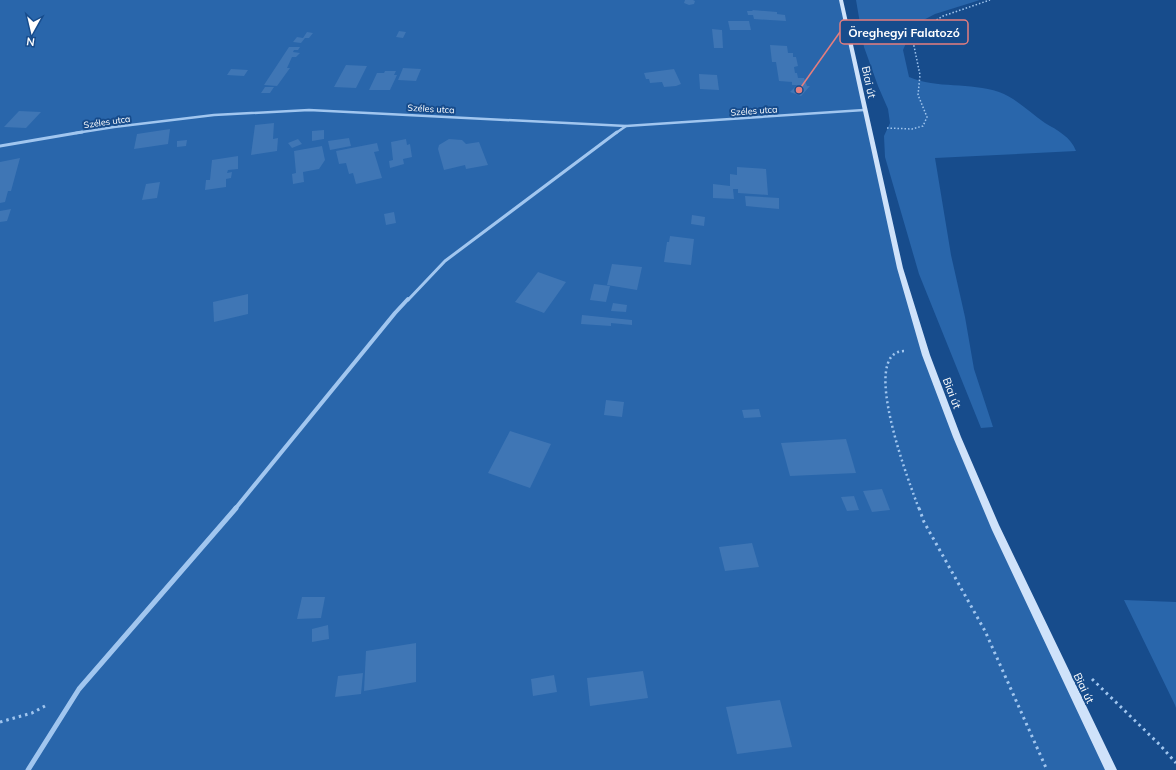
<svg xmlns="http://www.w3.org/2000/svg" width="1176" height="770" viewBox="0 0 1176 770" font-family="Mulish,sans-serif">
<rect width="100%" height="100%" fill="#174c8c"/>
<g fill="#2966ab">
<polygon points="0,0 841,0 900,268 957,437 1111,770 0,770"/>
<path d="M 856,0 L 980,0 L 935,14 L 914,25 L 903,50 L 909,77 C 937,89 970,82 999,92 C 1016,98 1030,113 1045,123 C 1057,130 1071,137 1076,151 L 935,158 L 951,255 L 965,317 L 974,369 L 993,427 L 981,428 L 919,274 L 885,157 L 884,136 L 890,123 L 888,109 L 878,86 L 864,47 Z"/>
<polygon points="1124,600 1176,602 1176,708 1175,705"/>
</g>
<g fill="#3f76b5">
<polygon points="685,0 693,0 695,1 694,4 689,5 684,3"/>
<polygon points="752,10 777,12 777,14 785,15 786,21 754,19 753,15 748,15 747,11 753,11"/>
<polygon points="728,21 749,21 751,30 730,30"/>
<polygon points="712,29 722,30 723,48 714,48"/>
<polygon points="399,31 406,32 403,38 396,37"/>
<polygon points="307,32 313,33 309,38 305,38 301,43 293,42 297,37 303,38"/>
<polygon points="770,45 787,46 788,53 793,53 793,57 796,57 798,66 794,67 795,73 797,73 798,78 804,78 807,86 810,86 801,96 790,92 797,85 792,85 792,82 779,81 776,62 772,62"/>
<polygon points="289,47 300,47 298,50 294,50 293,52 300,53 296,57 292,57 287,68 290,68 277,86 264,85"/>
<polygon points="346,65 367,66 356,88 334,87"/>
<polygon points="403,68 421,69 416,81 398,80"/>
<polygon points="231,69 248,70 244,76 227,75"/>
<polygon points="674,69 681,84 676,86 664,87 662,82 650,83 649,79 646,79 644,73"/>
<polygon points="385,71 396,71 394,75 397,75 390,90 369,90 377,73 384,73"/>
<polygon points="699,74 717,75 719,90 700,89"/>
<polygon points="265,87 274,87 270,93 261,93"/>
<polygon points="19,111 41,112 26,128 4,127"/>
<polygon points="274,123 273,139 278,138 277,151 251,155 255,125"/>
<polygon points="170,129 168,144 134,149 137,134"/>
<polygon points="324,130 324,139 312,141 312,131"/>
<polygon points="349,138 351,146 330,150 328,141"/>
<polygon points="298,139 302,144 292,148 288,143"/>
<polygon points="406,139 407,145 410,144 412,157 403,159 404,164 390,168 389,161 393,160 391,142"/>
<polygon points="449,139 462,140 466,144 479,142 488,165 466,169 465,165 444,170 438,149 439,145"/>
<polygon points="187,140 186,146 177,147 177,141"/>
<polygon points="377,143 379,151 374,152 382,178 356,184 353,173 349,174 346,163 339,164 336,151"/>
<polygon points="322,146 325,160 319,169 303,172 304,182 293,184 292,174 296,173 294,151"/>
<polygon points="238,156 238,169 228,170 227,173 232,172 231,178 226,179 226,187 205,190 206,180 210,180 212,160"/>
<polygon points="20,158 11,191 8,191 5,202 0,203 0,162"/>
<polygon points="737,167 766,169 768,195 738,193 738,189 733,189 734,199 713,198 713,184 730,186 730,174 737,175"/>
<polygon points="160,182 157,198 142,200 146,184"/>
<polygon points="745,196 779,198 779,209 746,206"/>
<polygon points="11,209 7,221 0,222 0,211"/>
<polygon points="394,212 396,223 386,225 384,214"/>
<polygon points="692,215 705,217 704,226 691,224"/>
<polygon points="670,236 694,239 691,265 664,262 667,242 669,242"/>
<polygon points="612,264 642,267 637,290 607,285"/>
<polygon points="538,272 566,282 544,313 515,302"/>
<polygon points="594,284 610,286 606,302 590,300"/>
<polygon points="248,294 248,314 214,322 213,302"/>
<polygon points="613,303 627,305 626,312 611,311"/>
<polygon points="582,315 632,320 632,325 611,323 611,326 581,324"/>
<polygon points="606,400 624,402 622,417 604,415"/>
<polygon points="759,409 761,417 744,418 742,410"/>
<polygon points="510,431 551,444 530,488 488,473"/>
<polygon points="846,439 856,473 790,476 781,443"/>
<polygon points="882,489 890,510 872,512 863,491"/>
<polygon points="854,496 859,510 847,511 841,497"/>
<polygon points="752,543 759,567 725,571 719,547"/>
<polygon points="302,597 325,597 321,618 297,619"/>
<polygon points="328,625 329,639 312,642 312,629"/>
<polygon points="416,643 416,682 364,691 366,651"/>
<polygon points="643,671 648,698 590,706 587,678"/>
<polygon points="363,673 361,694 335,697 338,676"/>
<polygon points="554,675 557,692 533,696 531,679"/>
<polygon points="780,700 792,747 737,754 726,707"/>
</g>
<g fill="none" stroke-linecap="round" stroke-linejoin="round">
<polyline stroke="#a1c6ef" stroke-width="1.5" stroke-dasharray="1.5 2" stroke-linecap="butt" points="887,128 912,129 923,126 927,117 918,95 920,75 914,46 917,31 943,16 990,0"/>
<path stroke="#a1c6ef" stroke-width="2.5" stroke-dasharray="2 3" stroke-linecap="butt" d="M 904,351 C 858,352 911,487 919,509"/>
<g stroke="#a1c6ef" stroke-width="3" stroke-dasharray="2.5 4" stroke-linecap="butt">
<polyline points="919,508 924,522 985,631 1047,770"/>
<polyline points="1092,679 1160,745 1176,763"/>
<polyline points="0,722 32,713 45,706"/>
</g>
<g stroke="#a1c6ef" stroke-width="2.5">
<polyline points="76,133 114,127 214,115 309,110 626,126 864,110"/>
<polyline points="616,133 626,126"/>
</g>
<g stroke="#a1c6ef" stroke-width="3">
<polyline points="0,146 82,132"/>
<polyline points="408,300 445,261 617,132"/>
</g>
<polyline stroke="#a1c6ef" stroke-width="4" points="235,509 395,313 408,299"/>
<polyline stroke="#a1c6ef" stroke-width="5" points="28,770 79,689 236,508"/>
<polygon fill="#cfe2fa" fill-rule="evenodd" points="839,0 843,0 903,268 930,355 961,437 999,525 1117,770 1105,770 992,530 953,437 922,355 897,268"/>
</g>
<g text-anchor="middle" stroke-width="4" stroke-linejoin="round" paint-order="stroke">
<g font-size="9" fill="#fff" stroke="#174c8c">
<text transform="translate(431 109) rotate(3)" y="3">Széles utca</text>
<text transform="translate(754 111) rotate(-4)" y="3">Széles utca</text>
<text transform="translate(107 122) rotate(-8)" y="3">Széles utca</text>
</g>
<g font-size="11" fill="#fff" stroke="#174c8c">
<text transform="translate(869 82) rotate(78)" y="4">Biai út</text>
<text transform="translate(952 393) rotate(69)" y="4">Biai út</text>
<text transform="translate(1084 688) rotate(64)" y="4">Biai út</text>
</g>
</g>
<path fill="none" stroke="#e67e7e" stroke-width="1.5" d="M799 90L840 32"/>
<circle fill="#e67e7e" stroke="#174c8c" stroke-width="1.5" cx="799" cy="90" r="4"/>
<rect fill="#174c8c" stroke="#e67e7e" stroke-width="1.5" x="840" y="20" width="128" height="24" rx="4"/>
<g font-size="12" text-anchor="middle" font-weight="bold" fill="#fff">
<text x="904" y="37">Öreghegyi Falatozó</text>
</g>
<g transform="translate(32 32) rotate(188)" stroke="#174c8c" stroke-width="3" paint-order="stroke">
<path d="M0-3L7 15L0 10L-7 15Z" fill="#ffffff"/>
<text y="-6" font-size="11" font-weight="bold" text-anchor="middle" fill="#ffffff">N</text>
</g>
</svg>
